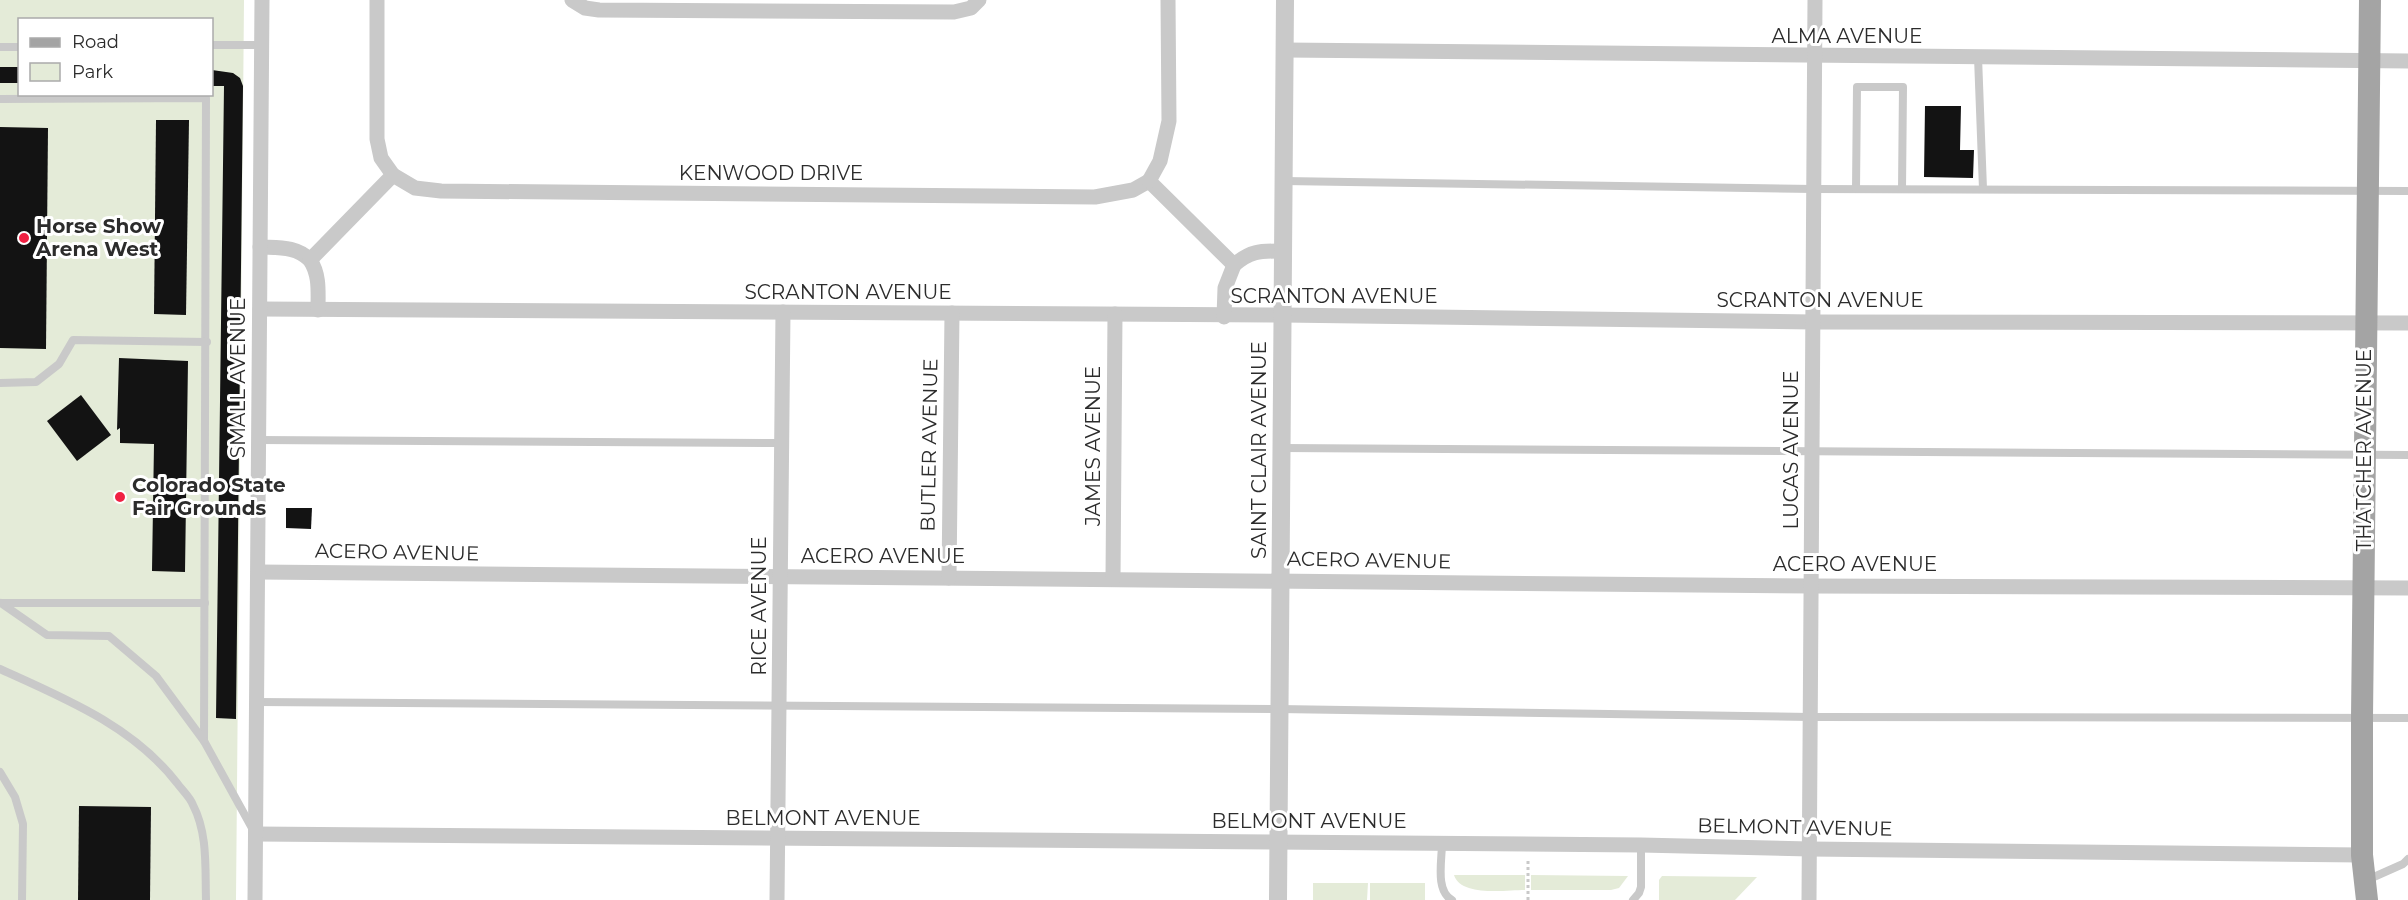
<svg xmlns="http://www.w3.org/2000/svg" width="2408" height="900" viewBox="0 0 2408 900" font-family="Montserrat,sans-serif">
<rect width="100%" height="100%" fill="#fff"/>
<g fill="#e4ebd8" fill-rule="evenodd">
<path d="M 0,0 L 244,0 L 236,900 L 0,900 ZM 20,20 L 212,20 L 212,94 L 20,94 Z"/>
<path d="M 1454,875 L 1525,875 L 1525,890 C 1505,890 1461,897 1454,875 Z"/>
<polygon points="1531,875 1628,876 1619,888 1611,890 1531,890"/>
<polygon points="1662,876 1757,877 1735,900 1659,900 1659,880"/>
<polygon points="1313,883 1368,883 1367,900 1313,900"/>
<rect x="1370" y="883" width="55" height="17"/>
</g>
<g fill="#131313">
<rect x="0" y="67" width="20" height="16"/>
<polygon points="212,70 233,73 240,78 243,86 236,719 216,718 224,86 212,86"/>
<polygon points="1925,106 1961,106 1960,150 1974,150 1973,178 1924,177"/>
<polygon points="156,120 189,120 186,315 154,314"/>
<polygon points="0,127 48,128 46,349 0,348"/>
<polygon points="119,358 188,361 185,572 152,571 154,444 120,443 120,428 117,430"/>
<polygon points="81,395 111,435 77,461 47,421"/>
<polygon points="286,508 312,508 311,529 286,528"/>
<polygon points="79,806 151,807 150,900 78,900"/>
</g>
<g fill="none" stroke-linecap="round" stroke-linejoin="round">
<polyline stroke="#c9c9c9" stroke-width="3" stroke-dasharray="3 3" stroke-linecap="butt" points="1528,900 1528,858"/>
<g stroke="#c9c9c9" stroke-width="8">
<polyline points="212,45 262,45"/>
<polyline points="0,47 20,47"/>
<polyline points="1978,57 1983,189"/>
<polyline points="0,99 206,98 204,741 252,828"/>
<polyline points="1284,181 1814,189 2408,191"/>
<polyline points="1856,189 1857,87 1903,87 1902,189"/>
<polyline points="0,383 36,382 59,364 73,340 207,342"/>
<polyline points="259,440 782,443"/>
<polyline points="1282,448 2408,455"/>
<polyline points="1,603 47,635 109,636 156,676 204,741"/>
<polyline points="1,603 205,603"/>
<path d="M 0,669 C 64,698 133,726 177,783 C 182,790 190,797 193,805 C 208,834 205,868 206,900"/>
<polyline points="257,702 1279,709 1810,717 2408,718"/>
<polyline points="0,772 15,797 23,824 22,900"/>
<path d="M 1442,843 C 1442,860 1435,891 1452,900"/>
<polyline points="2367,880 2403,864 2408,859"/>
<polyline points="1633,900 1639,893 1641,887 1641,845"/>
</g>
<g stroke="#c9c9c9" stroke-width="15">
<polyline points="572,0 585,8 599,10 954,12 971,8 979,0"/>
<polyline points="1285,50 2408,61"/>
<path d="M 393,175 L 415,188 L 441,191 L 1095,197 L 1133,190 L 1149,181 L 1234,265 C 1251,250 1261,251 1284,251"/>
<polyline points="1149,181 1160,161 1169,121 1168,0"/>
<path d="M 260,247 C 279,248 296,246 310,260"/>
<polyline points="260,309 1283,315 1813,322 2408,323"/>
<path d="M 318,310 C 318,292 320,275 310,260 L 393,175 L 381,158 L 377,139 L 377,0"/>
<polyline points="1224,317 1225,288 1234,265"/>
<polyline points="258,572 1811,586 2408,588"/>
<polyline points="949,578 952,313"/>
<polyline points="1113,579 1115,314"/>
<polyline points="256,834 1641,845 1810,849 2362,855"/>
<polyline points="255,900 262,0"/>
<polyline points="777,900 783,312"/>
<polyline points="1809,900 1815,0"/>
</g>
<polyline stroke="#c9c9c9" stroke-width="18" points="1278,900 1285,0"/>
<polyline stroke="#a4a4a4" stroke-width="22" points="2367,900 2362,855 2362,717 2370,0"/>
</g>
<g fill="#f02143" stroke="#fff" stroke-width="2">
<circle cx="24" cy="238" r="6"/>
<circle cx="120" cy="497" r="6"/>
</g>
<g text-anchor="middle" stroke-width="6" stroke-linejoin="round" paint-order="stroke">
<g font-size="20" fill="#2c2c2c" stroke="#fff">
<text x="1847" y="43">ALMA AVENUE</text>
<text x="771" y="180">KENWOOD DRIVE</text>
<text x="848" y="299">SCRANTON AVENUE</text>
<text x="1334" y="303">SCRANTON AVENUE</text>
<text x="1820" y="307">SCRANTON AVENUE</text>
<text transform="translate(238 378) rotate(-90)" y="7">SMALL AVENUE</text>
<text transform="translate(929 445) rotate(-89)" y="7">BUTLER AVENUE</text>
<text transform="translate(1093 446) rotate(-90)" y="7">JAMES AVENUE</text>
<text transform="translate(1259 450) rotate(-90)" y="7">SAINT CLAIR AVENUE</text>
<text transform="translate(1791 450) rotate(-90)" y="7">LUCAS AVENUE</text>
<text transform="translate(2364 450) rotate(-90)" y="7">THATCHER AVENUE</text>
<text transform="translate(397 552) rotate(1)" y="7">ACERO AVENUE</text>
<text x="883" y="563">ACERO AVENUE</text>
<text transform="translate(1369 560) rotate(1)" y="7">ACERO AVENUE</text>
<text x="1855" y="571">ACERO AVENUE</text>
<text transform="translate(759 606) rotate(-90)" y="7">RICE AVENUE</text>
<text x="823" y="825">BELMONT AVENUE</text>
<text x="1309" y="828">BELMONT AVENUE</text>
<text transform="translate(1795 827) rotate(1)" y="7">BELMONT AVENUE</text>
</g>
<g font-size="20" font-weight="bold" fill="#2c2c2c" stroke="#fff" text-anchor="start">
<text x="36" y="233">Horse Show<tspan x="36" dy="23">Arena West</tspan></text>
<text x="132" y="492">Colorado State<tspan x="132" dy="23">Fair Grounds</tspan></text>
</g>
</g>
<rect x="18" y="18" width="195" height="78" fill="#ffffff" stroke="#ababab" stroke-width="1.5"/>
<rect x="30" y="38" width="30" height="9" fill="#a4a4a4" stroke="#ababab" stroke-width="1.5"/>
<text x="72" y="48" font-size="18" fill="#2c2c2c">Road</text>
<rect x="30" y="63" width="30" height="18" fill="#e4ebd8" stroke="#ababab" stroke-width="1.5"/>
<text x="72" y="78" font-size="18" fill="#2c2c2c">Park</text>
</svg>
